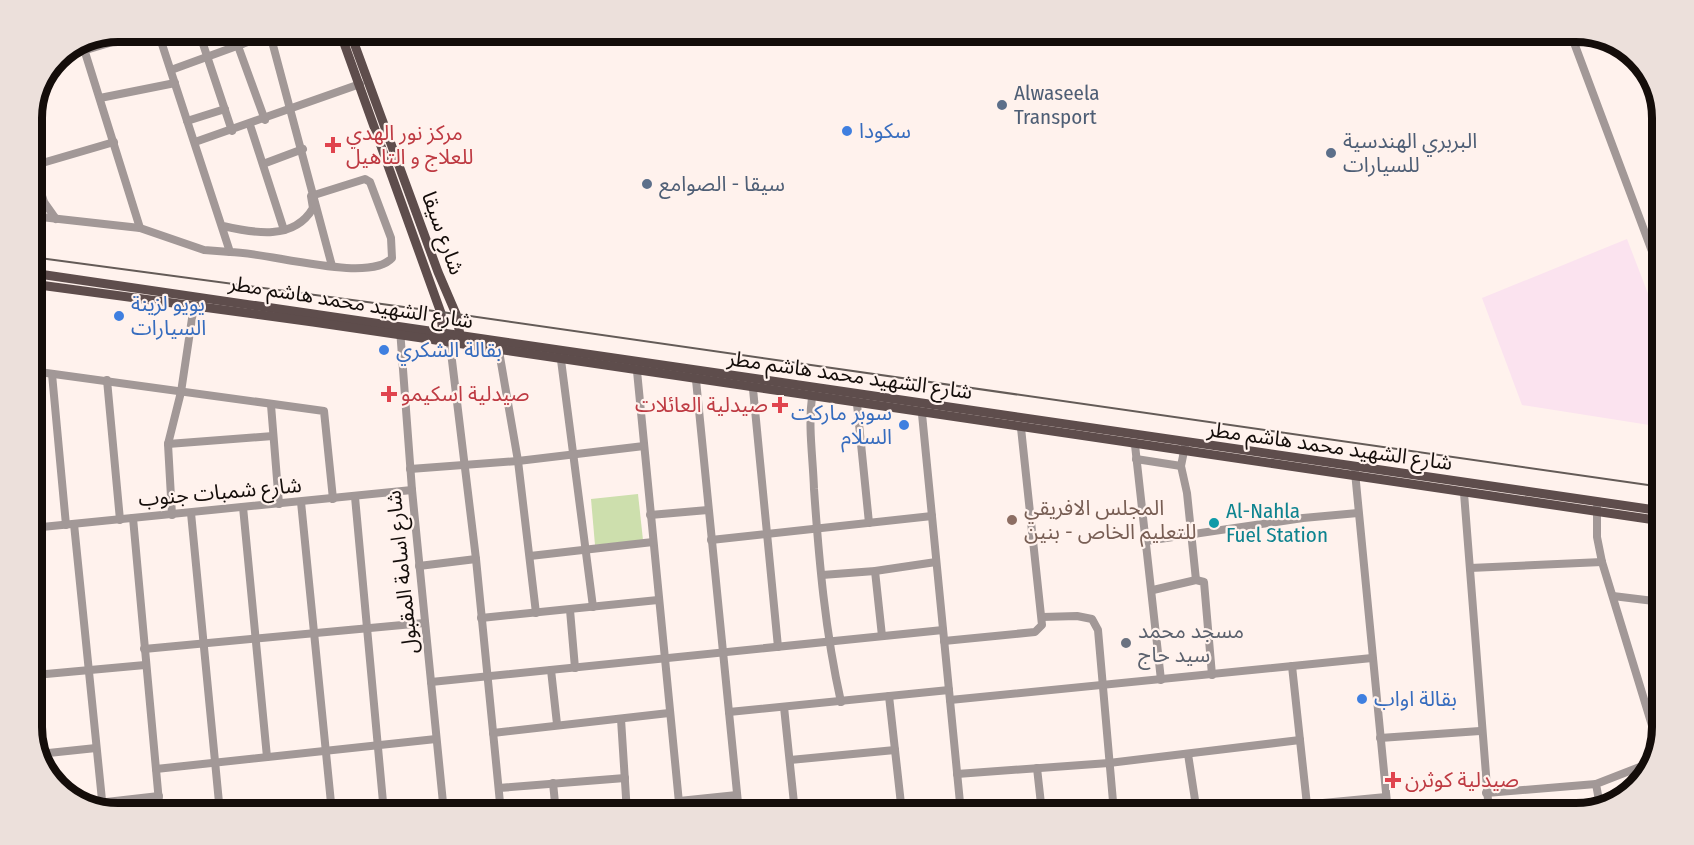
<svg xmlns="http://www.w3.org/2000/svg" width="1694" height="845" viewBox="0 0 1694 845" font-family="'Fira Sans Condensed','Noto Sans Arabic',sans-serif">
<rect width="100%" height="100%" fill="#fff2ed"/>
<polygon fill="#fbe3ef" points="1627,239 1662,330 1662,427 1522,405 1482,298"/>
<polygon fill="#cddfad" points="638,494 643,540 595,545 591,499"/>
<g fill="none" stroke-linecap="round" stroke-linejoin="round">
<g stroke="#a29897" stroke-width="8">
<path d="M 158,32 L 230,252 C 267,252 369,284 392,258 L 391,238 L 370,182 L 365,179 L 311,196 L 313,208 C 294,241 254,233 223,226"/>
<polyline points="199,32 232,131"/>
<polyline points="238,32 242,44"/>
<polyline points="1570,32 1662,278"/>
<polyline points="270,34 332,266"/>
<polyline points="238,46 265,120"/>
<polyline points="84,49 140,228"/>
<polyline points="56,59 146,32"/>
<polyline points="171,70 275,32"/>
<polyline points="100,98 175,83"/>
<polyline points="187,121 225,109"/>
<polyline points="250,125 284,230"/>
<polyline points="195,142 360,84"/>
<polyline points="32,164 44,202 56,219"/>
<polyline points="263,164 303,149"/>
<polyline points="32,166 114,142"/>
<polyline points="32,216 140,228 204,250 230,252"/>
<polyline points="32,300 34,284"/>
<polyline points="400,329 412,490 444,813"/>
<polyline points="450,344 476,559 501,813"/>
<polyline points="499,351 518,461 536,613"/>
<polyline points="561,360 593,607"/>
<polyline points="32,371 324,411 333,499"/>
<polyline points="637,371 680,813"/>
<polyline points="52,374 66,525"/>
<polyline points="107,380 120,520"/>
<polyline points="696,380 739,813"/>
<polyline points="753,389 778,647"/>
<path d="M 812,397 C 808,427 813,458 814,489 C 819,560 825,631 841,702"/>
<polyline points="857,404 869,523"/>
<polyline points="271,405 279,504"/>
<polyline points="922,414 961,813"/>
<polyline points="168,444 273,436"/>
<polyline points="1135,445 1161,680"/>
<polyline points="1185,446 1181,466 1187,493 1196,580"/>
<polyline points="1136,459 1181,466"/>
<polyline points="410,469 518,461 644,446"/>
<polyline points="1355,472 1388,813"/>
<polyline points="1464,493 1489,813"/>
<polyline points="355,497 384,813"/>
<polyline points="301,502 332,813"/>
<polyline points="243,507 267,757"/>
<polyline points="1597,507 1597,537 1602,562 1658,745"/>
<polyline points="191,513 220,813"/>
<polyline points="172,515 168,444 181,392 194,305"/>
<polyline points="650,515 708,510"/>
<polyline points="133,518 160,813"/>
<polyline points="74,524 103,810"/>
<polyline points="32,528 412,490"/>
<polyline points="711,540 932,516"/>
<polyline points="1146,541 1303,518 1358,513"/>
<polyline points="530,556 653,542"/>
<polyline points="419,566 476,559"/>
<polyline points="1470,568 1602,562"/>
<polyline points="875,571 882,636"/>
<polyline points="822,575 875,571 936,562"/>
<polyline points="1153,590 1196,580 1204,582 1212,675"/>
<polyline points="1613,596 1662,602"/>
<polyline points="570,610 575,668"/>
<polyline points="1042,617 1077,616 1092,619 1098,630 1114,813"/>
<polyline points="481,618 658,600"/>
<polyline points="32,640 43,754"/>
<polyline points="944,641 1035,632 1042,625 1021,428"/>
<polyline points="144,649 424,623"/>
<polyline points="1292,666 1307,805"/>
<polyline points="551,670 557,724"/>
<polyline points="35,675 145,665"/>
<polyline points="431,682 943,630"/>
<polyline points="889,696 902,813"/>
<polyline points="950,700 1372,658"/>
<polyline points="784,707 795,813"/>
<polyline points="729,712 949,690"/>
<polyline points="621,719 627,813"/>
<polyline points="493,733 669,713"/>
<polyline points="1380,738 1480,731"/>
<polyline points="39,754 96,748"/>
<polyline points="1188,754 1197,813"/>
<polyline points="790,760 895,750"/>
<polyline points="1037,768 1042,813"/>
<polyline points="156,769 436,739"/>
<polyline points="957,774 1109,763 1300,740"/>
<polyline points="553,783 556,813"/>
<polyline points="499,788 625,778"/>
<polyline points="1486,793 1596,784"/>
<polyline points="679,801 737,795"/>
<polyline points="80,805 159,796"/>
<polyline points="1600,806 1596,784 1655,761"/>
<polyline points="232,813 331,804"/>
<polyline points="941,813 961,812"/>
<polyline points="1216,813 1386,797"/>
</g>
<g stroke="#5e4d4c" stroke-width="9">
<polyline points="340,32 441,313 443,338"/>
<polyline points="350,32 438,272 456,314 461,340"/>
<polyline points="32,273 1662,511"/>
<polyline points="32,284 313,322 1662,521"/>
</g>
<polyline stroke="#645b57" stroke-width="2" points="32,257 456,314 1662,487"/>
</g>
<g fill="#5c6f8a" stroke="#fff2ed" stroke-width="2">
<circle cx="1002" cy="105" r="6"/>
<circle cx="1331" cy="153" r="6"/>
<circle cx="647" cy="184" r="6"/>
</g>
<g fill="#3f7fe0" stroke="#fff2ed" stroke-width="2">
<circle cx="847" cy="131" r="6"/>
<circle cx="119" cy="316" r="6"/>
<circle cx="384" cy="350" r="6"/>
<circle cx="904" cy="425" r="6"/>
<circle cx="1362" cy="699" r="6"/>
</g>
<g fill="#e0444e" stroke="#fff2ed" stroke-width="2">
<path d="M330 136h6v6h6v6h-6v6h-6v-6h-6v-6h6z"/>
<path d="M386 385h6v6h6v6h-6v6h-6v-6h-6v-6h6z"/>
<path d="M777 396h6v6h6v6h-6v6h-6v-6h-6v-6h6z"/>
<path d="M1390 771h6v6h6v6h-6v6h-6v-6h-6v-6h6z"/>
</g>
<circle fill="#8d6e63" stroke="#fff2ed" stroke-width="2" cx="1012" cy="520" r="6"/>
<circle fill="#0f9aa8" stroke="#fff2ed" stroke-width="2" cx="1214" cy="523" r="6"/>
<circle fill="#6b7280" stroke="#fff2ed" stroke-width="2" cx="1126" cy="643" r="6"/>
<g text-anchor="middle" stroke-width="4.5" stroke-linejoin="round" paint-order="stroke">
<g font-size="21" fill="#4e5e75" stroke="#fff2ed" text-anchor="start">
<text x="1014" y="100">Alwaseela<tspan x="1014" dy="24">Transport</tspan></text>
<text x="1343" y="148">البربري الهندسية<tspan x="1343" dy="24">للسيارات</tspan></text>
<text x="659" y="191">سيقا - الصوامع</text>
</g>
<g font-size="21" fill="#366cbe" stroke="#fff2ed" text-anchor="start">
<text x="859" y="138">سكودا</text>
<text x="131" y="311">يويو لزينة<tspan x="131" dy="24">السيارات</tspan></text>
<text x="396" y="357">بقالة الشكري</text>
<text x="892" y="420" text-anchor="end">سوبر ماركت<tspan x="892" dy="24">السلام</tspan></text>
<text x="1374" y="706">بقالة اواب</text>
</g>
<g font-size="21" fill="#be3a42" stroke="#fff2ed" text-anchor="start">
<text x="346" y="140">مركز نور الهدي<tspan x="346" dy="24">للعلاج و التاهيل</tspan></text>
<text x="401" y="401">صيدلية اسكيمو</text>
<text x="768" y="412" text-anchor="end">صيدلية العائلات</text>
<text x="1405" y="787">صيدلية كوثرن</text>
</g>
<g font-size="21" fill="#140d0a" stroke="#fff2ed">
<text transform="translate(443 233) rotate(70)" y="7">شارع سيقا</text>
<text transform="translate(351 302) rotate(9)" y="7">شارع الشهيد محمد هاشم مطر</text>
<text transform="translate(850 375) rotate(8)" y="7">شارع الشهيد محمد هاشم مطر</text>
<text transform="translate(1330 446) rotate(8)" y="7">شارع الشهيد محمد هاشم مطر</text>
<text transform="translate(220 492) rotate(-5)" y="7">شارع شمبات جنوب</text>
<text transform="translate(402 572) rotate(-96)" y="7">شارع اسامة المقبول</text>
</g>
<g font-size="21" fill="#785e54" stroke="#fff2ed" text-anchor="start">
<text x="1024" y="515">المجلس الافريقي<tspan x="1024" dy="24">للتعليم الخاص - بنين</tspan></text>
</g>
<g font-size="21" fill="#0d838f" stroke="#fff2ed" text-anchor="start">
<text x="1226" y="518">Al-Nahla<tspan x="1226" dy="24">Fuel Station</tspan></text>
</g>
<g font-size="21" fill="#5b616d" stroke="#fff2ed" text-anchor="start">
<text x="1138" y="638">مسجد محمد<tspan x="1138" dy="24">سيد حاج</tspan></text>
</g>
</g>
<path d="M0 0H1694V845H0ZM118 42H1576A76 76 0 0 1 1652 118V727A76 76 0 0 1 1576 803H118A76 76 0 0 1 42 727V118A76 76 0 0 1 118 42Z" fill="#ece0db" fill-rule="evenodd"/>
<path fill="none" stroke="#140d0a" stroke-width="8" d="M118 42H1576A76 76 0 0 1 1652 118V727A76 76 0 0 1 1576 803H118A76 76 0 0 1 42 727V118A76 76 0 0 1 118 42Z"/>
</svg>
